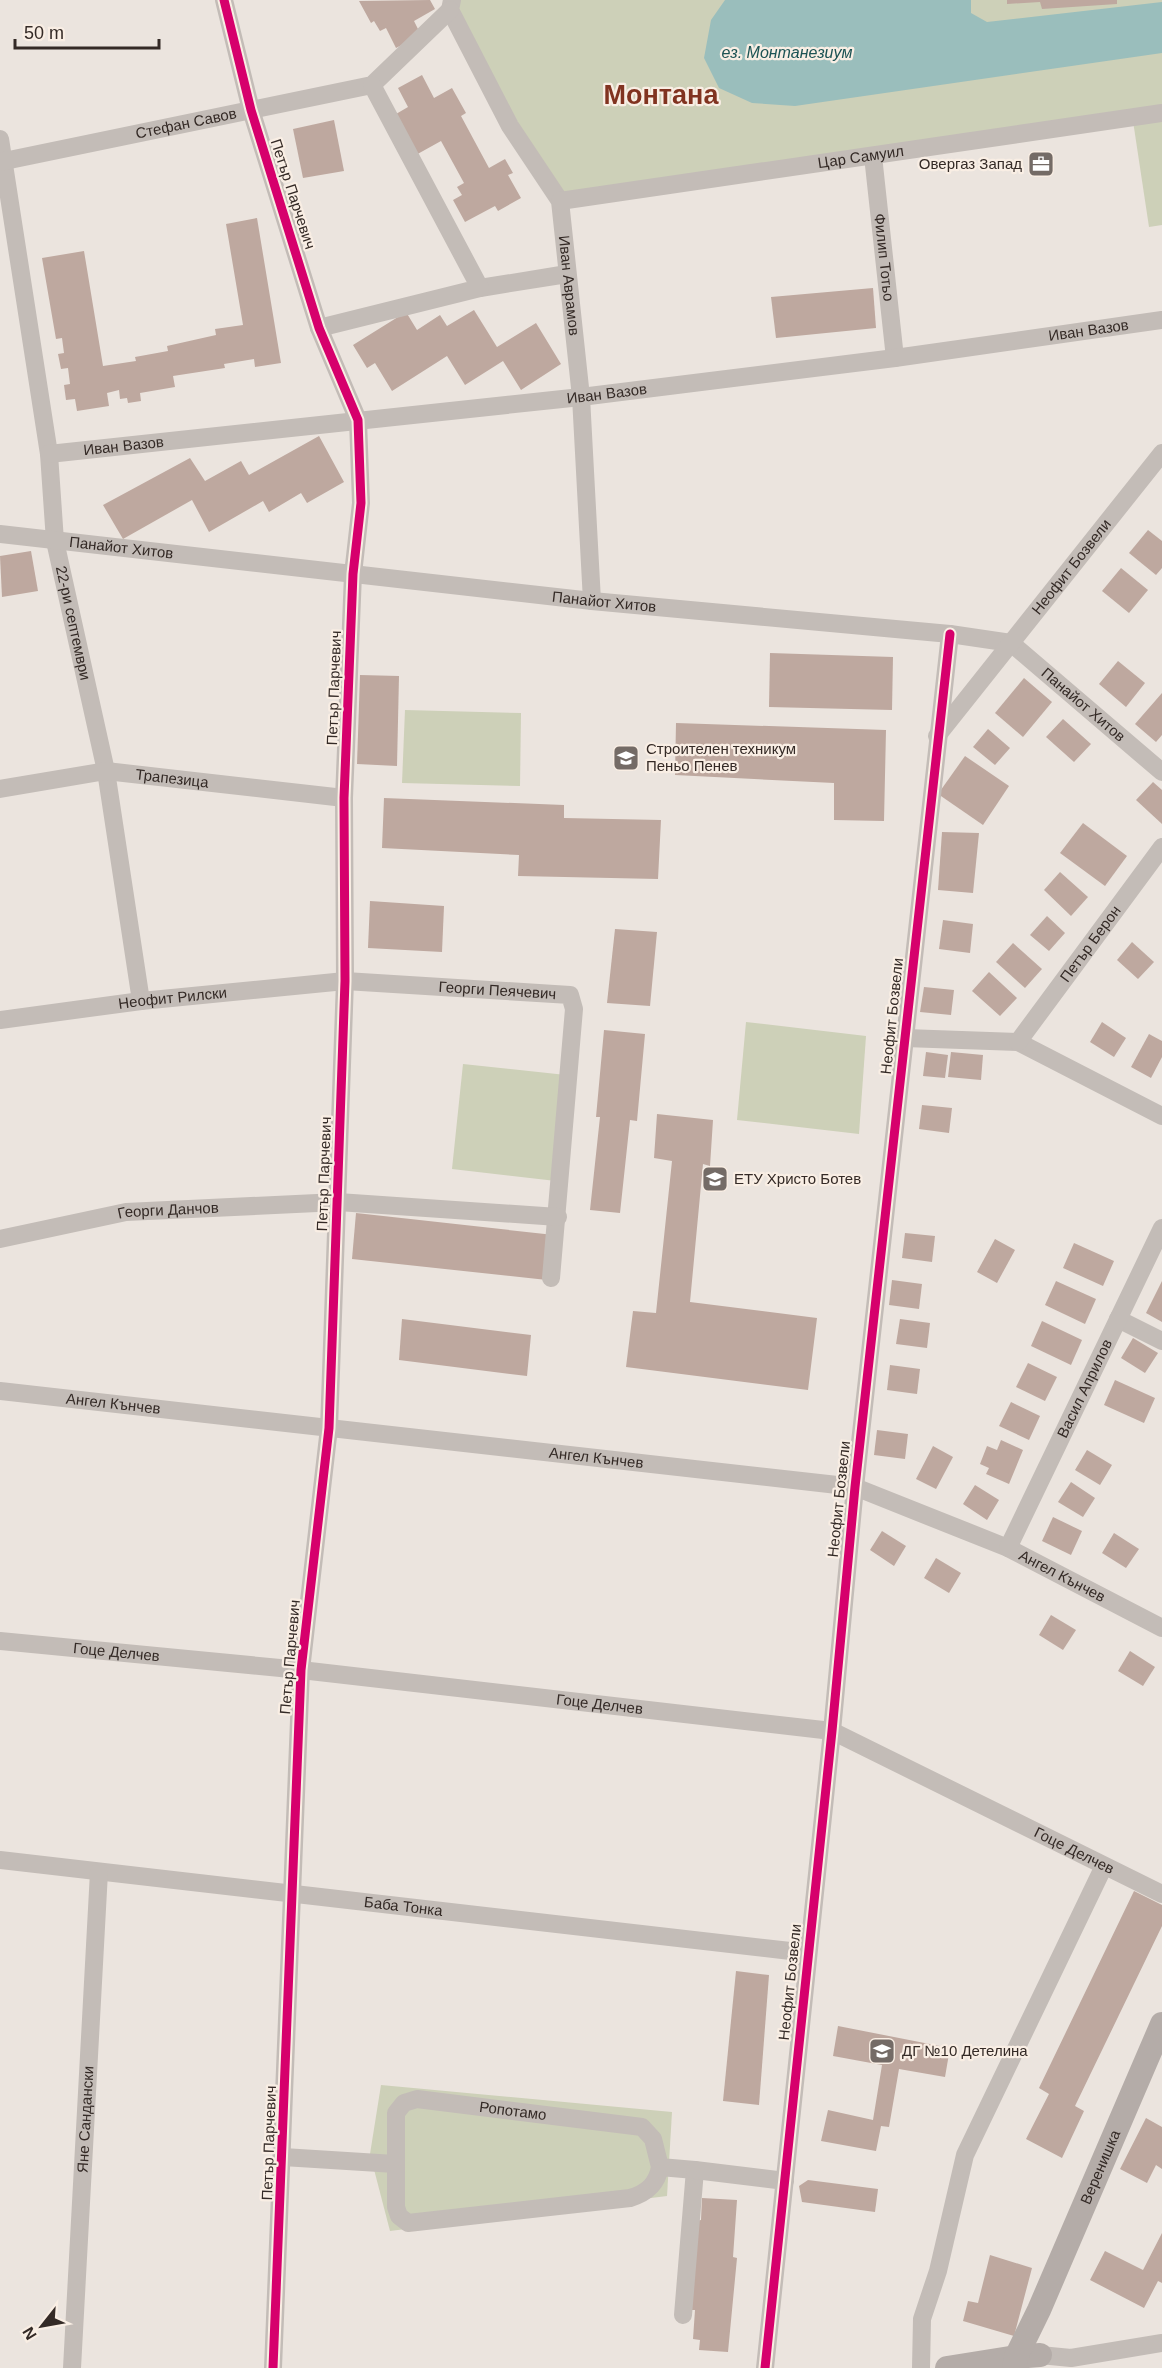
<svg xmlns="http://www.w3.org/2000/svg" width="1162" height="2368" viewBox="0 0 1162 2368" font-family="Helvetica,sans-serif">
<rect width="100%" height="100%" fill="#ebe4de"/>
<g fill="#cdd0b8">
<polygon points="452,0 1162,0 1162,110 560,201"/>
<polygon points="1162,117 1162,225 1149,227 1133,121"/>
<polygon points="405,710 521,713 520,786 402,783"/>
<polygon points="746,1022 866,1036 859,1134 737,1120"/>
<polygon points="463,1064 566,1075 556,1181 452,1169"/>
<polygon points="381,2085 672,2112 667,2196 390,2231 370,2154"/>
</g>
<polygon fill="#9abebc" points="725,0 971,0 971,13 987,22 1162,2 1162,53 795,106 752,103 719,88 704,58 711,20"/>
<g fill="#bea89f">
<polygon points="430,0 435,9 414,21 421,35 396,48 386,28 380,31 374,21 371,23 359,1"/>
<polygon points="1007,0 1117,0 1117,4 1042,9 1040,2 1007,4"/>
<polygon points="422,75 434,98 452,88 466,113 461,116 489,168 505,159 513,173 508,175 521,198 498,211 495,206 465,222 453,200 462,195 457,187 464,183 441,141 414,156 396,114 408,107 398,88"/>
<polygon points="334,120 344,171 303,178 293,129"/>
<polygon points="257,218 281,363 255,367 254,359 224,364 225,368 173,376 175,387 140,393 141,401 128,403 127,398 120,399 119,390 107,393 109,406 77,411 75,399 66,400 64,385 70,384 68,368 61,369 58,354 64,353 62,338 56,339 42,258 84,251 103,366 136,361 135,357 168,351 167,346 216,335 215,329 243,325 226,224"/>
<polygon points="873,288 876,328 776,338 771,297"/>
<polygon points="474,310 497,347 536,323 561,364 521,390 503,361 465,385 447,356 392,391 375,363 367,368 353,345 406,312 417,330 440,315 447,326"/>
<polygon points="319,436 344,482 307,503 301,493 269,512 263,501 209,532 192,500 123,539 103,505 190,458 205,481 241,461 249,475"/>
<polygon points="1148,530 1162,541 1162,568 1156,575 1129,553"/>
<polygon points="31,551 38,591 2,597 0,556"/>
<polygon points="1121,568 1148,590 1129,613 1102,591"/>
<polygon points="770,653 893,657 892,710 769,707"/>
<polygon points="1118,661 1145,683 1126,707 1099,684"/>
<polygon points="360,675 399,676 397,766 357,764"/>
<polygon points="1024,678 1052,702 1023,737 995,713"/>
<polygon points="1162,693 1162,735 1156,742 1135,724"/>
<polygon points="1063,719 1091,744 1074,762 1046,737"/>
<polygon points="676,723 886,730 884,821 834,820 834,783 675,775"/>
<polygon points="988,729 1010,748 995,765 973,747"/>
<polygon points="965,756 1009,786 983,825 938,794"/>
<polygon points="1153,782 1162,790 1162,824 1136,800"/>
<polygon points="384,798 564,805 564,818 661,820 658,879 518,876 519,855 382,848"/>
<polygon points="1083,823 1127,856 1105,886 1060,853"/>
<polygon points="942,832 979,833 973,893 938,890"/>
<polygon points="1060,872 1088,897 1071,916 1044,890"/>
<polygon points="370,901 444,906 442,952 368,948"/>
<polygon points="1047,916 1065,933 1049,951 1030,935"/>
<polygon points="943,920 973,924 970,953 939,949"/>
<polygon points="615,929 657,932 650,1006 607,1003"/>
<polygon points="1132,942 1154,962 1138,979 1117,960"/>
<polygon points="1013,943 1042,969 1025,988 996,962"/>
<polygon points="989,972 1017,998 1000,1016 972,991"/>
<polygon points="924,987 954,990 951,1015 920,1012"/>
<polygon points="1102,1022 1126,1038 1114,1057 1090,1042"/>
<polygon points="604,1030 645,1034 637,1121 630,1120 620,1213 590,1210 600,1117 596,1117"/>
<polygon points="1149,1034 1162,1041 1162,1057 1151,1078 1131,1067"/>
<polygon points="926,1052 948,1055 945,1078 923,1076"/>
<polygon points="951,1052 983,1055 981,1080 948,1077"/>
<polygon points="922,1105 952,1108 949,1133 919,1129"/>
<polygon points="657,1114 713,1120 710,1166 703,1164 690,1302 817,1318 808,1390 626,1367 633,1311 656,1313 672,1161 654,1158"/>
<polygon points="356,1213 554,1235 547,1280 352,1259"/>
<polygon points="905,1233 935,1236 932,1262 902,1258"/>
<polygon points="995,1239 1015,1250 997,1283 977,1272"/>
<polygon points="1074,1243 1114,1261 1103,1286 1063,1268"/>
<polygon points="892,1280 922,1284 919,1309 889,1305"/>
<polygon points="1056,1281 1096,1299 1085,1324 1045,1305"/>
<polygon points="1162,1281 1162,1322 1146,1313"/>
<polygon points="402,1319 531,1335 527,1376 399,1360"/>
<polygon points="900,1319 930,1323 927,1348 896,1344"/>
<polygon points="1042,1321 1082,1340 1071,1365 1031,1346"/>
<polygon points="1133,1338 1158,1353 1145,1373 1121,1358"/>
<polygon points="1028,1363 1057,1377 1045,1401 1016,1387"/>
<polygon points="890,1365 920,1369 917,1394 887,1390"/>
<polygon points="1115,1380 1155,1398 1144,1423 1104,1405"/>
<polygon points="1011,1402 1040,1416 1029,1440 999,1426"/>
<polygon points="877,1430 908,1434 905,1459 874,1455"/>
<polygon points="1001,1440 1023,1450 1009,1484 986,1474 989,1468 980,1464 987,1446 997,1450"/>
<polygon points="933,1446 953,1457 936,1489 916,1479"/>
<polygon points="1087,1450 1112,1465 1100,1485 1075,1470"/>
<polygon points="1071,1482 1095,1498 1083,1517 1058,1502"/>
<polygon points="975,1485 999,1500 987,1520 963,1504"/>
<polygon points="1053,1517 1082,1531 1071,1555 1042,1541"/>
<polygon points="882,1531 906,1546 894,1566 870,1550"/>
<polygon points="1114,1533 1139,1549 1126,1568 1102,1553"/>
<polygon points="936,1558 961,1573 949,1593 924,1578"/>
<polygon points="1051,1615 1076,1630 1063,1650 1039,1635"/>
<polygon points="1130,1651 1155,1667 1143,1686 1118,1671"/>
<polygon points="1134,1891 1162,1905 1162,1926 1075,2106 1084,2111 1062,2158 1026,2139 1049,2094 1039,2088"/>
<polygon points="736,1971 769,1975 759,2105 723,2101"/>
<polygon points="838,2026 950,2048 945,2077 899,2069 889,2127 881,2126 876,2151 821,2141 828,2110 873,2120 882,2065 833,2056"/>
<polygon points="1146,2118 1162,2127 1162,2169 1156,2165 1147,2183 1120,2169"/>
<polygon points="808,2180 878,2189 875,2212 802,2202 799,2186"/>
<polygon points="702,2198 737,2200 733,2257 737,2258 728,2352 699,2350 700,2340 693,2339 695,2310 691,2310 696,2221 701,2220"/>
<polygon points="1162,2233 1162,2283 1158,2281 1144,2308 1090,2280 1105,2251 1143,2270"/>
<polygon points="990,2255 1032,2268 1014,2336 963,2321 968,2301 978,2303"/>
</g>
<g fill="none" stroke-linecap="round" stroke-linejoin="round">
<g stroke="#c3bcb7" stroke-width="18">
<polyline points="224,0 251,110 319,328 358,420 361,503 353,574 344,798 345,981 329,1428 301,1670 273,2368"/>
<path id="s1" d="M 452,0 L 450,10 L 510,126 L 560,201 L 581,397 L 592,601"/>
<path id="s2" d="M 0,139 L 49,454 L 55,541 L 106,771 L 141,1001"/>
<path id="s3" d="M 873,156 L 895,358"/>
<path id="s4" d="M 0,162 L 372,85 L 450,10"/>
<path id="s5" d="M 560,201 L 1162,113"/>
<polyline points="480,288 567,274"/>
<polyline points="319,328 480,288 372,85"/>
<path id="s6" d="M 49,454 L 581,397 L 895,358 L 1162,320"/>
<path id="s7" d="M 0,534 L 592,601 L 950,634 L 1011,643 L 1162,772"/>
<path id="s8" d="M 937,736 L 1162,453"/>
<path id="s9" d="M 0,789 L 106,771 L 344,798"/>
<path id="s10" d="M 0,1020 L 141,1001 L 345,981 L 570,995 L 574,1009 L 551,1278"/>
<polyline points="905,1038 1018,1042 1162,1116"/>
<path id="s11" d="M 1018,1042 L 1162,847"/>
<path id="s12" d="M 0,1239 L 126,1212 L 338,1202 L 558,1217"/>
<polyline points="1118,1319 1162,1341"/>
<path id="s13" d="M 0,1391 L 855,1487 L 1008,1548 L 1162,1628"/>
<path id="s14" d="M 1008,1548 L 1162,1228"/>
<path id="s15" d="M 0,1641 L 301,1670 L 832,1731 L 1162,1894"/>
<path id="s16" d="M 0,1860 L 808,1953"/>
<polyline points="283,2157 395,2164"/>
<path id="s17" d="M 660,2167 C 657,2184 647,2193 630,2198 L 408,2223 L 399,2216 L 396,2207 L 396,2113 L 404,2103 L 417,2099 L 642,2127 L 653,2139 L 660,2167 L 695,2170 L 683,2315"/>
<polyline points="695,2170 785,2181"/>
<polyline points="1040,2355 1071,2358 1162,2343"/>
<path id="s18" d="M 72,2368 L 99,1872"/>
<polyline points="765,2368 832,1731 855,1487 950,634"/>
<polyline points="921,2368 922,2319 938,2271 965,2155 1104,1866"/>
</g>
<g stroke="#b4aca8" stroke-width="24">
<polyline points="947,2368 1016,2357 1040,2355"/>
<path id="s19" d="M 1014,2368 L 1016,2357 L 1039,2310 L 1162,2024"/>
</g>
<defs>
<g id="cycleway">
<polyline points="224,0 251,110 319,328 358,420 361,503 353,574 344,798 345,981 329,1428 301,1670 273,2368"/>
<polyline points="765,2368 832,1731 855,1487 950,634"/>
</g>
</defs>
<use href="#cycleway" stroke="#f9eee4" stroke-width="13"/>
<use href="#cycleway" stroke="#d6006c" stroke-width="9"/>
</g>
<defs>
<symbol id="office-square" viewBox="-11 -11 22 22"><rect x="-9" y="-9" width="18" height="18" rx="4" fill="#746b66" stroke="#f9eee4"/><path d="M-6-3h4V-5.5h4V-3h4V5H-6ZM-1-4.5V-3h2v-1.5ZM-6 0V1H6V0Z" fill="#fff"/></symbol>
<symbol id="school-square" viewBox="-11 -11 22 22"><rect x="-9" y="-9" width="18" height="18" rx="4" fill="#746b66" stroke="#f9eee4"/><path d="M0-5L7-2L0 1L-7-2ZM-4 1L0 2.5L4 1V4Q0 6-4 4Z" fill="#fff"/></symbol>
</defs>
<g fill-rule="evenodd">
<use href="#office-square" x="1026" y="149" width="30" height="30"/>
<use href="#school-square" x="611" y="743" width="30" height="30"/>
<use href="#school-square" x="700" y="1164" width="30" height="30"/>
<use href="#school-square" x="867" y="2036" width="30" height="30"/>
</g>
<g text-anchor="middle" stroke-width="4.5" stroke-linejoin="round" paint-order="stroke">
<g font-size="15" fill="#342a26" stroke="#f9eee4">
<text dy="5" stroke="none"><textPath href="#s4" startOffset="190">Стефан Савов</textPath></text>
<text dy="5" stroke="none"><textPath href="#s5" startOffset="304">Цар Самуил</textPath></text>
<text transform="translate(293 194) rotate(72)" y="5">Петър Парчевич</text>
<text dy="5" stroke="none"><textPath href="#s3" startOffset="102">Филип Тотьо</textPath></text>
<text dy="5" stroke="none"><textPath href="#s1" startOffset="316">Иван Аврамов</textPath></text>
<text dy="5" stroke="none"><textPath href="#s6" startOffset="1047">Иван Вазов</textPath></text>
<text dy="5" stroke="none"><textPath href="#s6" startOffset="561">Иван Вазов</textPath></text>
<text dy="5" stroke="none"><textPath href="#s6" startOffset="75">Иван Вазов</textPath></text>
<text dy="5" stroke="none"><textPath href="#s7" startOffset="122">Панайот Хитов</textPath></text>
<text dy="5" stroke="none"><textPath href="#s8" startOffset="216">Неофит Бозвели</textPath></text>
<text dy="5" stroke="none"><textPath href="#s7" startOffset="608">Панайот Хитов</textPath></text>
<text dy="5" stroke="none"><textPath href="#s2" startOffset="490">22-ри септември</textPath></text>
<text transform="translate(334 688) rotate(-88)" y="5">Петър Парчевич</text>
<text dy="5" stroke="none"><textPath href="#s7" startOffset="1112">Панайот Хитов</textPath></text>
<text dy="5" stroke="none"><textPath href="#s9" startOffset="174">Трапезица</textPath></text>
<text dy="5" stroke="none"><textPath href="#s11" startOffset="122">Петър Берон</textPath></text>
<text dy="5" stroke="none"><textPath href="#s10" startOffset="500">Георги Пеячевич</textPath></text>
<text dy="5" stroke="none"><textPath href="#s10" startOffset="174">Неофит Рилски</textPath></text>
<text transform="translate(892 1016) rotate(-84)" y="5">Неофит Бозвели</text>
<text transform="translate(324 1174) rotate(-88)" y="5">Петър Парчевич</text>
<text dy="5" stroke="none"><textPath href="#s12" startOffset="171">Георги Данчов</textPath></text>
<text dy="5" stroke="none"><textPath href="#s14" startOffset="177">Васил Априлов</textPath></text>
<text dy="5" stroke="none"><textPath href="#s13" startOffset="114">Ангел Кънчев</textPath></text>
<text dy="5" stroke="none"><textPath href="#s13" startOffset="600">Ангел Кънчев</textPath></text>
<text transform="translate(839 1499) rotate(-84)" y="5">Неофит Бозвели</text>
<text dy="5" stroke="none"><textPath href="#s13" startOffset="1086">Ангел Кънчев</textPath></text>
<text dy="5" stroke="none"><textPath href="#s15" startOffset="117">Гоце Делчев</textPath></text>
<text transform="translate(290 1657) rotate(-85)" y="5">Петър Парчевич</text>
<text dy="5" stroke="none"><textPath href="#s15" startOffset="603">Гоце Делчев</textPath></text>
<text dy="5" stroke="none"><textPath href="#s15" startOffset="1107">Гоце Делчев</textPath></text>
<text dy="5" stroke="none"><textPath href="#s16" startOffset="406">Баба Тонка</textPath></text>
<text transform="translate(790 1982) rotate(-84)" y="5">Неофит Бозвели</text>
<text dy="5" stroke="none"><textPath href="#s17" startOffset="507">Ропотамо</textPath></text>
<text dy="5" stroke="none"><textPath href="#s18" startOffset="249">Яне Сандански</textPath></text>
<text transform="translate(269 2143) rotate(-88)" y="5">Петър Парчевич</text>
<text dy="5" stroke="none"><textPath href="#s19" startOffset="219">Веренишка</textPath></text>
</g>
<g font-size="15" fill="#342a26" stroke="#f9eee4" text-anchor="start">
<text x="1022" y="169" text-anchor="end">Овергаз Запад</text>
<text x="646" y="754">Строителен техникум<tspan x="646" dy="17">Пеньо Пенев</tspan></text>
<text x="734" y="1184">ЕТУ Христо Ботев</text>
<text x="902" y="2056">ДГ №10 Детелина</text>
</g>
<g font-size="16" font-style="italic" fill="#1c5354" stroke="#f9eee4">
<text x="787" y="58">ез. Монтанезиум</text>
</g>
<g font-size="27" font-weight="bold" fill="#813320" stroke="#f9eee4">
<text x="661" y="104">Монтана</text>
</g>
</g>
<g transform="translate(42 2326) rotate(239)" stroke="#f9eee4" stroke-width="4.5" paint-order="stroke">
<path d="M0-4.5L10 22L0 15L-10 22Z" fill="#342a26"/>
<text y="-9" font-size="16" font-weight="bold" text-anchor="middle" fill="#342a26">N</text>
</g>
<path d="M15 39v9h144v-9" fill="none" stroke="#342a26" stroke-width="3"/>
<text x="24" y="39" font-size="18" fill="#342a26" stroke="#f9eee4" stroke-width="4.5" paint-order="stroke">50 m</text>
</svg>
